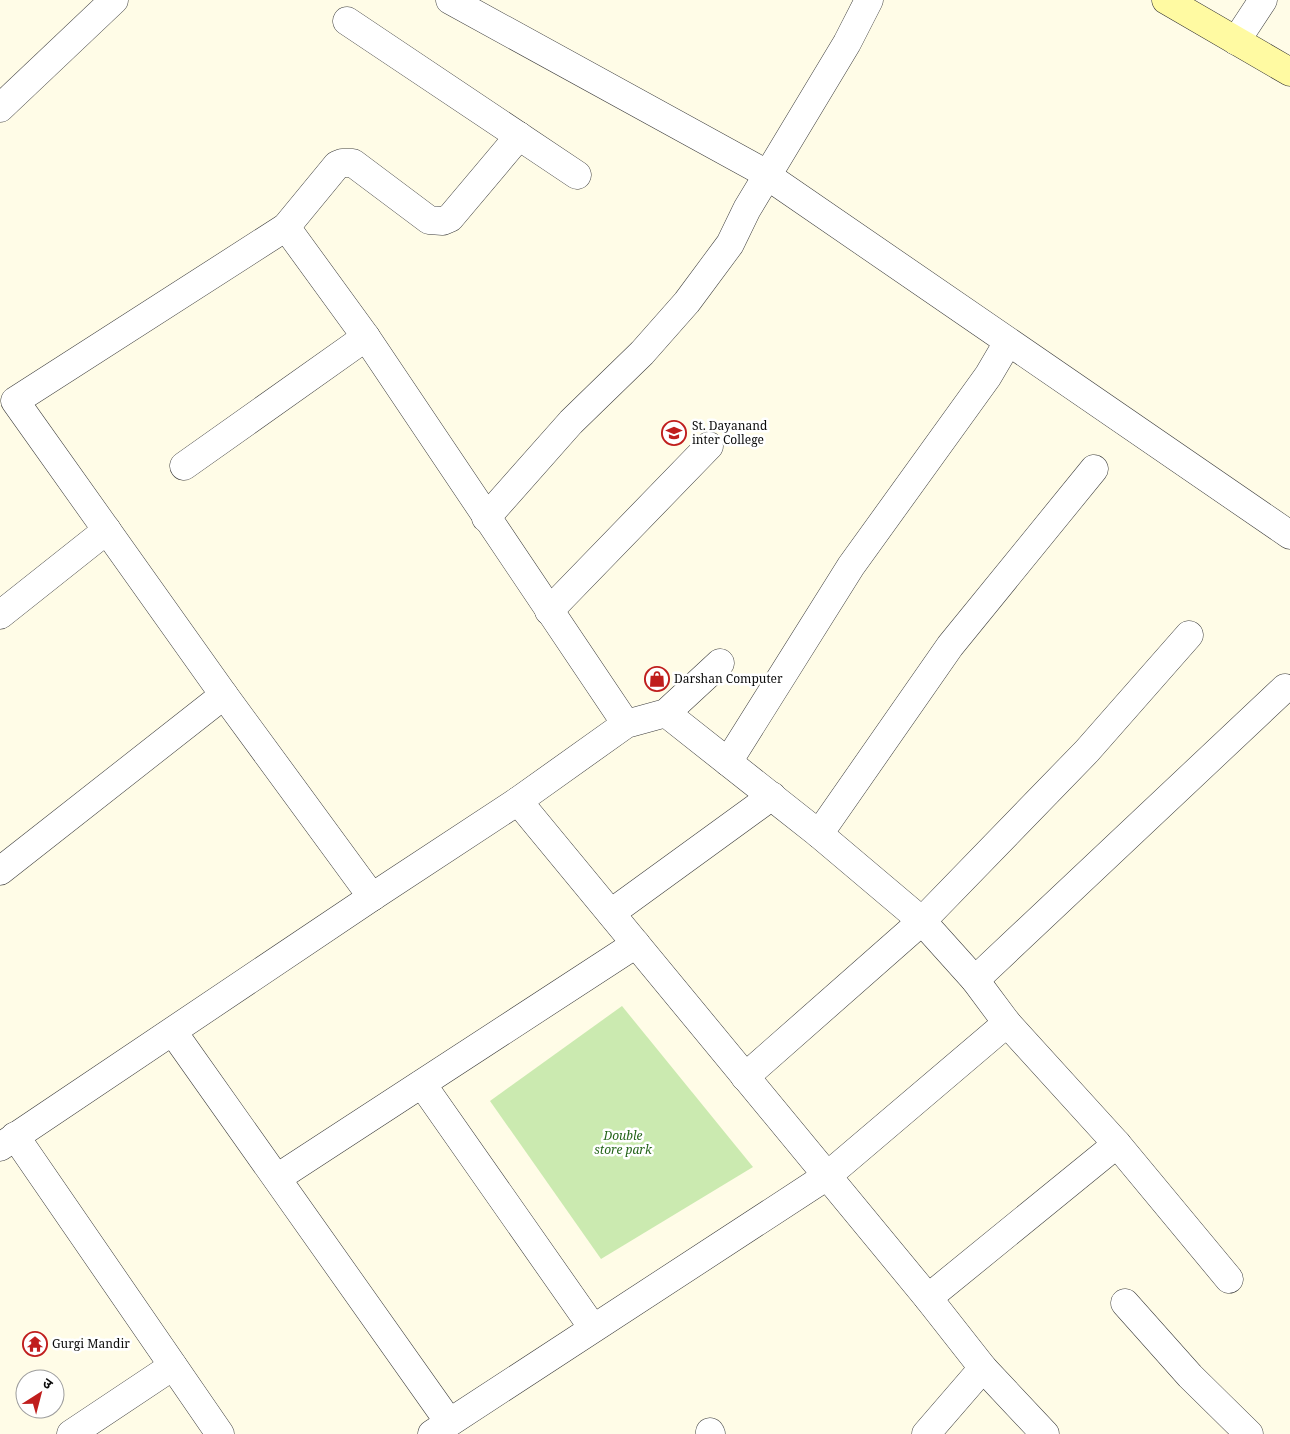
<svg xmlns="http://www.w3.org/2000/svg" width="1290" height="1434" viewBox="0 0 1290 1434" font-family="'Noto Serif','Noto Sans Devanagari',serif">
<rect width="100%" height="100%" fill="#fffce7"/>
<polygon fill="#cbeab0" points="622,1006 753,1167 601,1259 490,1101"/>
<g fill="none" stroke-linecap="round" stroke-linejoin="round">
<defs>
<g id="street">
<polyline points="450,0 756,168 1290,535"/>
<polyline points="347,21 577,175"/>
<polyline points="1236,41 1263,0"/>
<polyline points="0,108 114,0"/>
<polyline points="286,227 366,337 626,724"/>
<polyline points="184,466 366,337"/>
<polyline points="486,518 571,422 642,353 687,302 730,244 747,209 847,43 869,0"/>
<polyline points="549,611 709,446"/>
<polyline points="0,615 107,530"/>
<polyline points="666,713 819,834 922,921 975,980 1007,1023 1117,1144 1229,1279"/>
<polyline points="728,762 851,566 988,376 1008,342"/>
<polyline points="518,801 626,724 666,713 720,663"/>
<polyline points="819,834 950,646 1094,469"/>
<polyline points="0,871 224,695"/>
<polyline points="372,897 224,695 15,401 286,227 337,165 342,163 353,163 429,220 443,221 450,218 519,136"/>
<polyline points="611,913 772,796"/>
<polyline points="975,980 1285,688"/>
<polyline points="173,1032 449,1422"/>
<polyline points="745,1077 922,921 1087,751 1189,635"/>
<polyline points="422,1084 593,1328"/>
<polyline points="15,1136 220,1434"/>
<polyline points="0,1147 372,897 518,801 928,1298 983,1368 1045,1434"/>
<polyline points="277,1178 636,944"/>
<polyline points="928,1298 1117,1144"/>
<polyline points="1125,1303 1190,1376 1249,1434"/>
<polyline points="710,1432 711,1434"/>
<polyline points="71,1434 173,1366"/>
<polyline points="432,1434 827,1176 1007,1023"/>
<polyline points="926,1434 983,1368"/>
</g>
<polyline id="secondary" points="1166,0 1290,72"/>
</defs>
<use href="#street" stroke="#3d3d3d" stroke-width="29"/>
<use href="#secondary" stroke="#2c2c2c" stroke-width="29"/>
<use href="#street" stroke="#fff" stroke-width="28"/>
<use href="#secondary" stroke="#fffaa2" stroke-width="28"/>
</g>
<defs>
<symbol id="university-ring" viewBox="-11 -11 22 22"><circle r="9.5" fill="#fff" stroke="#c01e1d" stroke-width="1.5"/><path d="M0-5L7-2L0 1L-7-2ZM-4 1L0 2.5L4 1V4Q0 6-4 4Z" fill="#c01e1d"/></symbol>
<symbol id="shop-ring" viewBox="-11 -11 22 22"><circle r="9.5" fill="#fff" stroke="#c01e1d" stroke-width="1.5"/><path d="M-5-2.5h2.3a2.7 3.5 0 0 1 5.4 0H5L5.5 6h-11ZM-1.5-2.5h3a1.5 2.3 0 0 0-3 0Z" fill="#c01e1d"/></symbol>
<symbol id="temple-ring" viewBox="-11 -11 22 22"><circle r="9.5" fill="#fff" stroke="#c01e1d" stroke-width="1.5"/><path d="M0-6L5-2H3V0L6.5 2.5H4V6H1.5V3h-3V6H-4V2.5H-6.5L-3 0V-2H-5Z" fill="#c01e1d"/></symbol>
</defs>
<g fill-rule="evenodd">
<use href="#university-ring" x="660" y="419" width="28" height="28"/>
<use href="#shop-ring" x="643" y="665" width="28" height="28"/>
<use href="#temple-ring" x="21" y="1330" width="28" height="28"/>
</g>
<g text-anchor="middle" stroke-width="5" stroke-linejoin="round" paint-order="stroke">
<g font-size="12" fill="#0a0a0a" stroke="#fff" text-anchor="start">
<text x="692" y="430">St. Dayanand<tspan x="692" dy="14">inter College</tspan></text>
<text x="674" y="683">Darshan Computer</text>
<text x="52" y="1348">Gurgi Mandir</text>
</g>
<g font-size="12" font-style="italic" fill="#246419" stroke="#fff">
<text x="623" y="1140">Double<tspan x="623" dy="14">store park</tspan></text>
</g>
</g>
<g transform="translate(40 1394) rotate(36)"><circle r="24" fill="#ffffff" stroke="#9d9d9d"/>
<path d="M0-4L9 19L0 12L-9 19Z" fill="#c01e1d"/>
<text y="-8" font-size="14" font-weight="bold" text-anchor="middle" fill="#0a0a0a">उ</text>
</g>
</svg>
